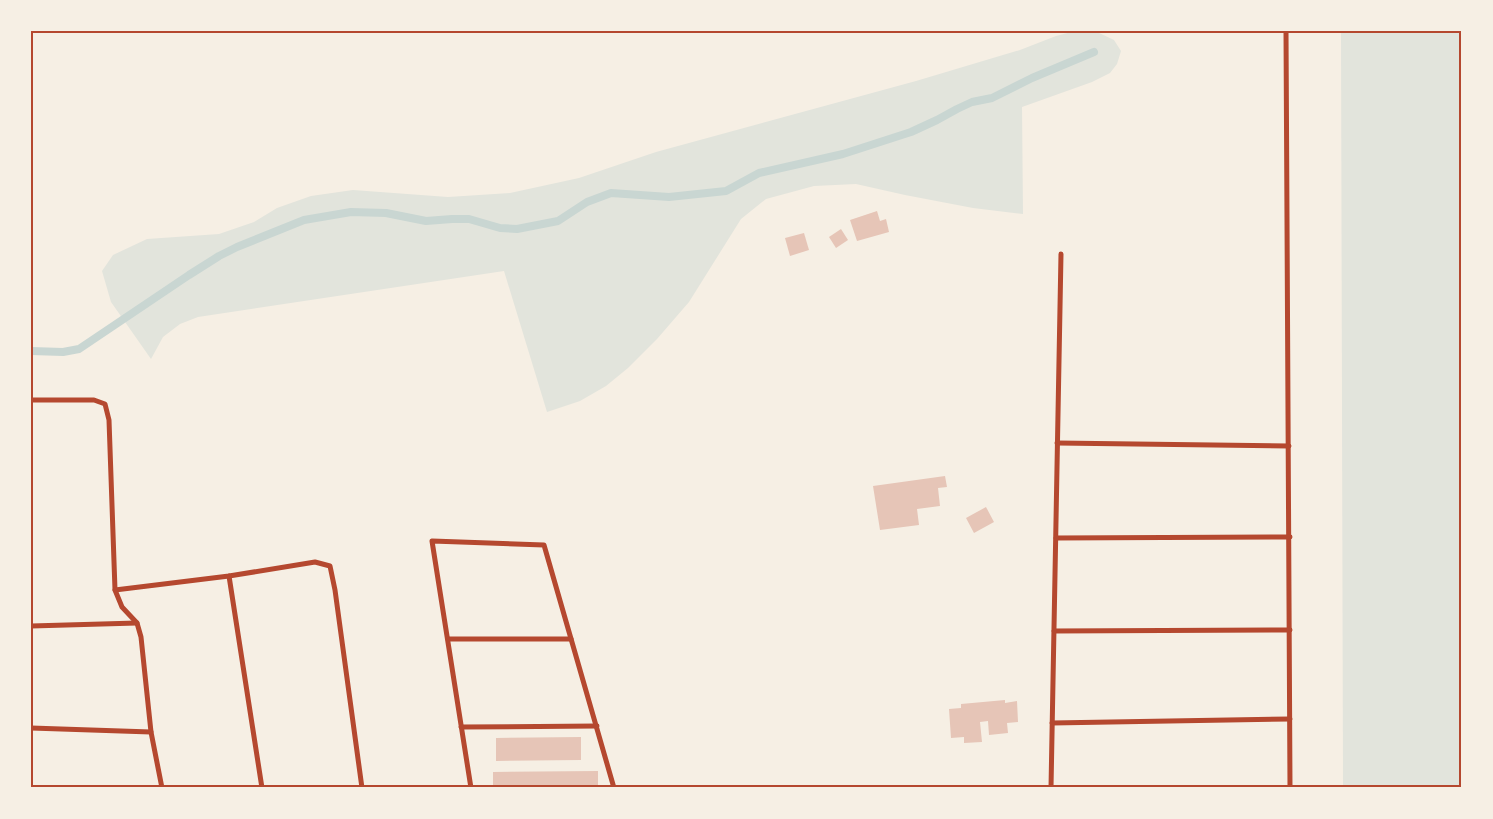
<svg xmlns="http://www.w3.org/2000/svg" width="1493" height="819" viewBox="0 0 1493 819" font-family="Mulish,sans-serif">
<rect width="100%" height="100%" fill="#f6efe4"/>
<g fill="#e2e4dc">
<polygon points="1075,31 1097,32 1114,40 1121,51 1117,64 1110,73 1092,82 1022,107 1023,214 973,208 905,195 856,184 814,186 766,199 741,219 689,302 657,339 628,368 606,386 580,401 547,412 504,271 198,317 180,324 163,337 151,359 111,302 102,271 113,255 147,239 219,234 254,222 277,208 311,196 353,190 448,197 510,193 579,178 656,152 916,81 1020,50 1056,36"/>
<polygon points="1341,31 1462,31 1462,788 1343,788"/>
</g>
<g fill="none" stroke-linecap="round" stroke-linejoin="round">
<polyline stroke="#c9d6d2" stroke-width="8" points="31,351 63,352 79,349 189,275 219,256 237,247 304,220 351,212 386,213 426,221 452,219 469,219 500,228 517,229 558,221 587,202 611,193 669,197 726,191 759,173 843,154 911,132 937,120 957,109 972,102 992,98 1032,78 1094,52"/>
</g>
<g fill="#e6c5b7">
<polygon points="877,211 880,221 886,219 889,232 857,241 850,220"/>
<polygon points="841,229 848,240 836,248 829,237"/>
<polygon points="804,233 809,250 790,256 785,238"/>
<polygon points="945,476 947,487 938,488 940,506 917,509 919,525 880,530 873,486"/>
<polygon points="986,507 994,522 974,533 966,518"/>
<polygon points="1005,700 1005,703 1017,701 1018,722 1007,723 1008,733 989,735 988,721 980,722 982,742 964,743 964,737 951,738 949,709 961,708 961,704"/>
<polygon points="581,737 581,760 496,761 496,738"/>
<polygon points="598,771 598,788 493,788 493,772"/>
</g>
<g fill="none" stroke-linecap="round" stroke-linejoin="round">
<g stroke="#b5482f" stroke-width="5">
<polyline points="1286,31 1290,788"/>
<polyline points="31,400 94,400 105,404 109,420 115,590 122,607 137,623 141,637 151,732 162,788"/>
<polyline points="1057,443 1289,446"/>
<polyline points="1056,538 1290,537"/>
<polyline points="229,576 262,788"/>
<polyline points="115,590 229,576 315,562 330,566 335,590 362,788"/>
<polyline points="31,626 137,623"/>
<polyline points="1054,631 1290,630"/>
<polyline points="448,639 571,639"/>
<polyline points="1052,723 1290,719"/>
<polyline points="461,727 597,726"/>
<polyline points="31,728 151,732"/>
<polyline points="471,788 432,541 544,545 614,788"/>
<polyline points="1051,788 1061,254"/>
</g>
</g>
<rect width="1493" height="819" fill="none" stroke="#f6efe4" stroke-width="65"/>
<rect x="32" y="32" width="1428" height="754" fill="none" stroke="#b5482f" stroke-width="2"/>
</svg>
